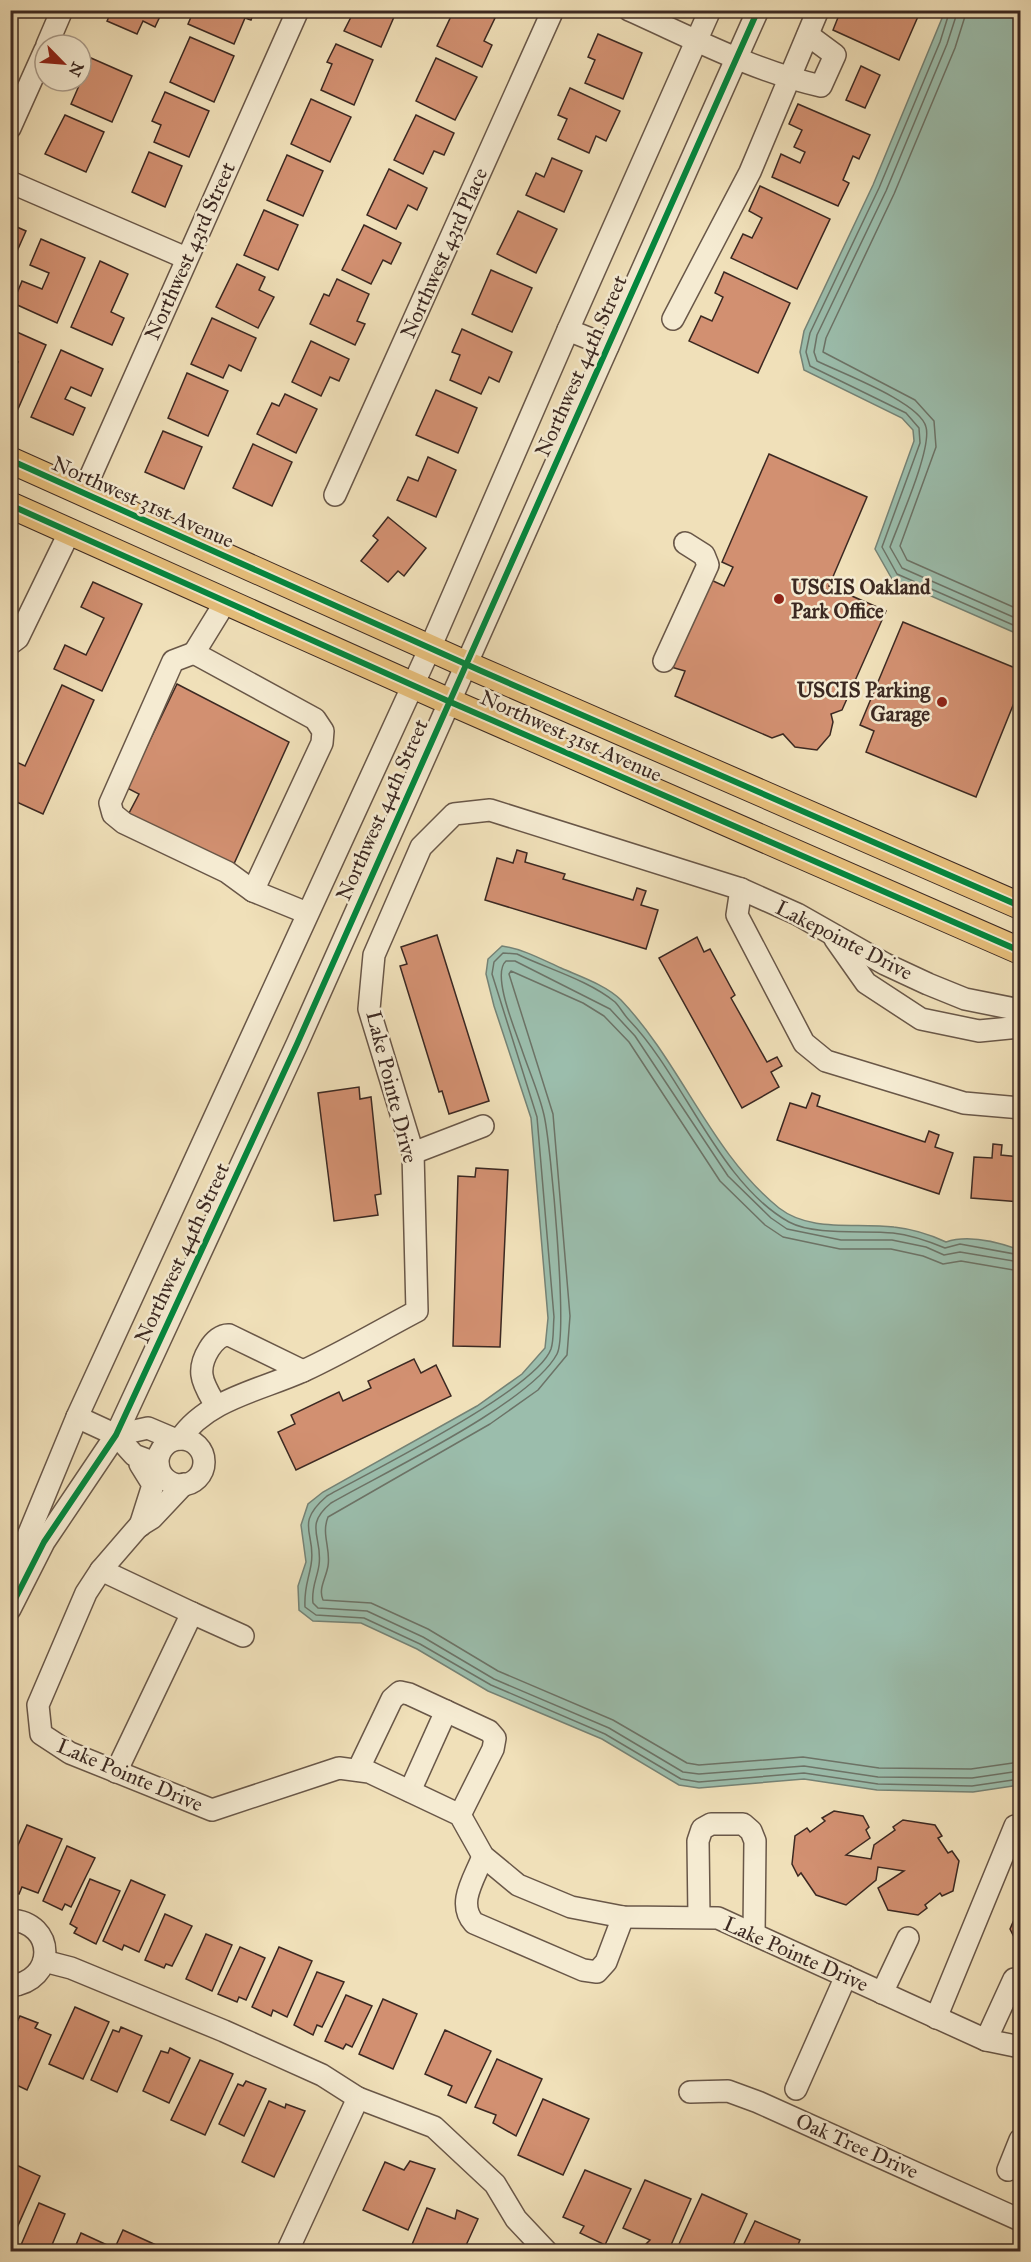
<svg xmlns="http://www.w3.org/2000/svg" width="1031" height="2262" viewBox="0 0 1031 2262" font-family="'IM FELL Great Primer',serif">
<rect width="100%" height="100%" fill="#f0e0b9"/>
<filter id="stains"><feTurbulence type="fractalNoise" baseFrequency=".00333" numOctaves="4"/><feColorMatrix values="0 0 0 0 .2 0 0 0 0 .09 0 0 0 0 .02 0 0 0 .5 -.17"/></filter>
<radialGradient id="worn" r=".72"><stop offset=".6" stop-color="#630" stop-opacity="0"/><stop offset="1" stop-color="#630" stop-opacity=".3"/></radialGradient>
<g fill="#9bbdac" stroke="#758275" stroke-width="1.5">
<polygon points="945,11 1020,11 1020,635 892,579 875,549 914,441 913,430 902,418 804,370 800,352 804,331 873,185"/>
<path d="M 502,946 C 523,949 541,959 561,968 C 579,976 606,985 621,1000 C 681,1063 711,1153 779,1208 C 811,1233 857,1222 894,1227 C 912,1229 929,1234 946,1242 C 969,1234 998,1242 1020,1250 L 1020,1785 L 973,1792 L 877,1790 L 804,1779 L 699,1788 L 679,1785 L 602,1739 L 488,1691 L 417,1649 L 361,1623 L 313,1621 L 299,1610 L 298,1586 L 306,1562 L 301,1525 L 308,1504 L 323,1492 L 477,1406 L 522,1374 L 545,1348 L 548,1318 L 531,1118 L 494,1006 L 486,974 L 488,959 Z"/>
</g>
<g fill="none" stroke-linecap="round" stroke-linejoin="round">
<g stroke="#6c7367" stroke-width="1.5">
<polyline points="950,10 940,42 879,188 810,333 806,352 810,366 906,413 919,428 920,443 882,547 897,574 1020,628"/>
<path d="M 958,10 L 947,44 L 886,191 L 817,335 L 814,352 L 817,361 C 841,373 920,402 926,427 C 932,449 899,522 890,547 L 902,568 L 1020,620"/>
<polyline points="967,10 955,48 894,194 826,338 823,352 915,400 934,421 936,447 900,546 907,560 1020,610"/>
<path d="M 1020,1255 L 960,1244 L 945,1248 C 928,1241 912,1235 893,1233 C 864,1230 815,1236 789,1222 C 719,1183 684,1077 629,1020 C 624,1015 620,1007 615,1002 C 588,980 548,969 517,954 L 503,953 L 494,962 L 492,974 L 537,1117 L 554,1317 C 553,1327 554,1340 551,1349 C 536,1390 370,1472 327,1496 C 293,1525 317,1533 311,1565 C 308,1582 304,1588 305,1607 L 316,1615 L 364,1618 L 420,1644 L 491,1685 L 605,1734 L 681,1779 L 699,1782 L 804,1773 L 878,1784 L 972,1786 L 1020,1779"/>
<path d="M 1020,1262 L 960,1252 L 944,1255 L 926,1247 L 892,1240 L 841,1240 L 787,1229 L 771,1218 L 728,1176 L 635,1036 L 610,1009 L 515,961 L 506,961 C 491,974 516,1032 522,1050 C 529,1071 539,1093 544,1115 C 551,1145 568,1333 557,1354 C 531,1403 383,1473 331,1503 C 303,1526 323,1537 319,1565 C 317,1579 311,1588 313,1603 L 318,1608 L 367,1611 L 423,1637 L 494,1679 L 609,1728 L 683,1772 L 699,1774 L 804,1766 L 878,1777 L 972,1778 L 1020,1771"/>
<path d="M 1020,1271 L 961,1261 L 943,1264 L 923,1256 L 891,1249 L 840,1249 L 783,1237 L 765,1225 L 720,1181 L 629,1042 L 604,1016 L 583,1003 L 511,971 L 509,974 L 553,1114 L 570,1316 L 567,1355 L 538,1390 L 490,1424 L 328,1517 C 321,1534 331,1549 328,1566 C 326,1578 318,1589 323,1600 L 371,1603 L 428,1629 L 498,1671 L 613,1720 L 687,1763 L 699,1765 L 803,1757 L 879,1768 L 971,1769 L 1020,1762"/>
</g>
</g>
<g fill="#d29071" stroke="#3c2922" stroke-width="1.5">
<polygon points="112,10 163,10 155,27 143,21 137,34 107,21"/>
<polygon points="194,10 255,10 251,20 245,18 234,44 188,24"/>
<polygon points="350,10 397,10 381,47 344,31 351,17 348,15"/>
<polygon points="454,10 479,10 495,18 484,41 492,45 482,67 437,46"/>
<polygon points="841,10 850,10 864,16 866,10 923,10 920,12 899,60 833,30"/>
<polygon points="598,34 642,53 623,99 585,83 595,60 588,57"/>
<polygon points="190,37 234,56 214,102 170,82"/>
<polygon points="336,44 373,60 354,105 321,90 332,64 327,62"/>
<polygon points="91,58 132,76 112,122 71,104"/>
<polygon points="436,58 477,77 455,120 416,101"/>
<polygon points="861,66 880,75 865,108 846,100"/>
<polygon points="570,88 620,111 606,141 596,136 589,153 558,139 567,119 558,115"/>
<polygon points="165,92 209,111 189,157 154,142 161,125 152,121"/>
<polygon points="311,99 351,117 330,162 291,144"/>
<polygon points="798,104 870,135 859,159 853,156 843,180 849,183 838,206 772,177 781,154 800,163 805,152 794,147 802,130 789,124"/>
<polygon points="65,115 104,132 86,172 45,154"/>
<polygon points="416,115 454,133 444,155 434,151 423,174 394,160"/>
<polygon points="149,152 182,166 165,207 132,192"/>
<polygon points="287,155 323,171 303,216 267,200"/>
<polygon points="552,158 582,171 564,212 526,195 536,173 544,177"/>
<polygon points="389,169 427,188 417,210 408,205 396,229 367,215"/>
<polygon points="760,186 830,219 797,289 731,258 743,234 752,238 762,218 749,211"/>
<polygon points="264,210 298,225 278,270 244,255"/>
<polygon points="518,211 557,229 536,273 497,254"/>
<polygon points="10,224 26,231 14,258 10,256"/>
<polygon points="364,225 401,243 391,264 383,260 371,284 342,270"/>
<polygon points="41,239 85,258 57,323 13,303 22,281 42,289 49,273 30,265"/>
<polygon points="100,261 128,274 111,312 124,318 112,345 71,327"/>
<polygon points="237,264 265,277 259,290 274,297 258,328 216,307"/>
<polygon points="491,270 532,288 512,332 472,314"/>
<polygon points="724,272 790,303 758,373 689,341 701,316 712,321 723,297 715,293"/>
<polygon points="337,279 369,294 357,321 365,324 355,345 310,324 324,294 329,296"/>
<polygon points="212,318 256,338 241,371 229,365 223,378 191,364"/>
<polygon points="10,329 46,345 18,409 10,406 10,379 18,362 10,359"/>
<polygon points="462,329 512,352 499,382 489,377 481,394 450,380 460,355 452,352"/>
<polygon points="311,341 349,359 339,381 330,377 321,396 292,382"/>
<polygon points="61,350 103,369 91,396 71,387 65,399 85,408 73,435 31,417"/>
<polygon points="187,373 228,391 208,436 168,418"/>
<polygon points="436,390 477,408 458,453 416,435"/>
<polygon points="285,394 317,409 296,453 257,434 272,403 279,406"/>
<polygon points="163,431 202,447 184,489 145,472"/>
<polygon points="253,444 292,462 272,506 233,488"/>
<polygon points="769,454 867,497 829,586 886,611 842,710 831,714 833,722 830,735 817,750 795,747 783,734 772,738 675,696 685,671 671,667 709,579 724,586 733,567 722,562"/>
<polygon points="428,457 456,470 436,517 397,500 408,477 418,481"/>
<polygon points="388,517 426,548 404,576 398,571 388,582 361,561 378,540 373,536"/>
<polygon points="93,582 142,604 102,691 54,669 65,645 86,655 104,618 81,607"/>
<polygon points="903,622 1020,670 1020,688 976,797 866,752 874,731 860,725"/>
<polygon points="177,684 289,742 233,866 127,817 139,794 127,788"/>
<polygon points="62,685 94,700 43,814 10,799 10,759 25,766"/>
<polygon points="517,850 527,853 525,862 565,874 563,879 633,900 637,888 646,891 641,905 658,910 646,949 485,900 497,858 513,863"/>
<polygon points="437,935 489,1101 449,1114 442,1091 439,1092 400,966 407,964 401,947"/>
<polygon points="697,937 704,952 710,949 735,995 731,998 767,1062 777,1057 782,1066 771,1072 779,1087 742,1108 659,958"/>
<polygon points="359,1087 360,1099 371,1097 381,1194 375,1195 378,1215 334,1221 318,1093"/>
<polygon points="812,1093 820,1096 817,1106 925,1142 929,1131 939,1135 935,1147 953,1153 939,1194 777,1140 790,1103 806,1108"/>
<polygon points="993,1144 1002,1145 1001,1155 1020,1157 1020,1202 971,1198 974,1157 992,1158"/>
<polygon points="476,1168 508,1170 500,1347 453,1346 458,1176 475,1177"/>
<polygon points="414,1359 421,1373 436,1365 451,1396 296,1470 278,1432 295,1424 291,1415 339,1392 343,1401 371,1388 368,1381"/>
<polygon points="834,1811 863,1816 869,1827 866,1830 870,1838 846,1855 871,1859 874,1845 895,1830 893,1827 903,1820 935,1825 942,1836 938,1838 948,1853 952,1851 959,1861 953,1891 942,1896 940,1893 925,1905 927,1908 918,1915 888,1910 878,1888 904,1871 878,1867 876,1880 846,1905 816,1895 801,1873 798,1876 792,1864 795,1836 807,1828 810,1832 825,1821 822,1818"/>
<polygon points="27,1825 62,1839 38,1893 22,1887 19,1894 10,1890 10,1863"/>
<polygon points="67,1846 95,1858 71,1907 65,1904 62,1910 43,1901"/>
<polygon points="90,1879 120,1891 96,1944 74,1933 77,1928 70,1924"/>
<polygon points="131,1880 165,1895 139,1952 124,1945 122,1950 103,1941"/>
<polygon points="1020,1906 1020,1943 1016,1941 1010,1929"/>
<polygon points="165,1914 192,1926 172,1966 166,1964 164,1968 145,1960"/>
<polygon points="206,1934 232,1945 212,1991 186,1979"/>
<polygon points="240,1947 265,1958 246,2000 239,1997 237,2002 218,1994"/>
<polygon points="279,1947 312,1961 287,2017 273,2010 271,2016 252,2007"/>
<polygon points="317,1972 344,1982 322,2027 317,2025 313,2035 294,2025"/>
<polygon points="346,1995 372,2006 352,2047 346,2044 343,2049 325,2041"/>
<polygon points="383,1999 417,2014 393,2069 359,2054"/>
<polygon points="75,2007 109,2022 83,2079 49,2064"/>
<polygon points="20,2016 38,2023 35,2028 51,2035 27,2090 10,2082 10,2036"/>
<polygon points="121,2027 142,2036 117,2092 91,2080 113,2030 119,2032"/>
<polygon points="445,2030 491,2051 466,2103 448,2095 452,2086 425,2074"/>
<polygon points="170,2048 190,2058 169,2103 143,2091 161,2051 168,2053"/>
<polygon points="497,2059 542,2079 516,2136 493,2123 496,2115 475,2107"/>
<polygon points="200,2060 233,2074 205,2135 171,2120"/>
<polygon points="246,2081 266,2089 244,2136 219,2124 238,2084 243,2086"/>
<polygon points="543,2099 589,2119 563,2175 518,2155"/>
<polygon points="269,2101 285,2108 286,2104 305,2111 274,2177 242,2162"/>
<polygon points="410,2161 435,2169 408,2230 363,2210 385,2162 404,2170"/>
<polygon points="10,2162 40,2176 16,2230 10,2228"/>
<polygon points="585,2170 631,2189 605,2245 580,2233 584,2226 563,2217"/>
<polygon points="645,2180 691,2199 668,2252 646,2244 650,2240 623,2228"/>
<polygon points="702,2194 747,2214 730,2252 697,2252 679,2244"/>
<polygon points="39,2203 65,2214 49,2252 18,2252"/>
<polygon points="427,2208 455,2219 457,2210 478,2219 463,2252 409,2252"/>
<polygon points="755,2221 800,2240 795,2252 740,2252"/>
<polygon points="123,2230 156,2245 153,2252 113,2252"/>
<polygon points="81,2233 107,2245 104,2252 73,2252"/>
</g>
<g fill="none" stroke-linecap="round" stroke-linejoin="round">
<defs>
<g id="minor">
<path d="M 629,10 C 692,38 754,71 821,86 L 835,55 L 808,35"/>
<polyline points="47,45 62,10"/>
<polyline points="10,128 45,50"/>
<polyline points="10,182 186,258"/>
<polyline points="673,319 750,172 818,10"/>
<polyline points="568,330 608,346"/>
<polyline points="83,493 298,10"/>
<polyline points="335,495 553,10"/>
<polyline points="226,601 194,653 315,719 323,731 322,743 253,891 307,913"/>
<polyline points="10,644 18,638 70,531"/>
<polyline points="194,653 173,661 110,803 113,814 124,823 227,872 253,891"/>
<polyline points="664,661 708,565 704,555 685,543"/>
<polyline points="741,889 737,915 804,1043 826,1061 964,1103 1020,1108"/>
<polyline points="835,939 866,983 921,1019 979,1031 1020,1027"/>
<polyline points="413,1153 483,1126"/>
<path d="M 216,1406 C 211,1397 203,1385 202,1375 C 200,1360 214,1334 229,1335 L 303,1371"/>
<polyline points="77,1417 116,1435 134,1455 158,1464"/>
<polyline points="116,1435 148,1428 174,1439"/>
<path d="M 180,1439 C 207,1399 261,1390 303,1371 C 342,1353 379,1331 417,1311 L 413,1153 L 369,1009 L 374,955 L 421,847 L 454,814 L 490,810 L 741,889 L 797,914 L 885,964 L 928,984 L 965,999 L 1020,1010"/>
<circle cx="181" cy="1462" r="23"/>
<polyline points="140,1464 153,1485 140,1526"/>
<polyline points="184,1484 152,1518 139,1526 101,1570 86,1593 38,1705 41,1734 70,1753 212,1810 339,1768 369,1772 460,1815 483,1856 518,1885 571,1907 623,1917 718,1918 986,2040 1020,2047"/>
<polyline points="101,1570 192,1613 116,1772"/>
<polyline points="10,1579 77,1417 430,648 568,330 710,10"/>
<polyline points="10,1609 44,1542 116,1435 297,1044 758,10"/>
<polyline points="192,1613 243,1636"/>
<polyline points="358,1770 392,1699 400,1692 409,1694 489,1731 495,1738 493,1749 460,1815"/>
<polyline points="410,1791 446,1711"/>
<path d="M 483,1856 C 475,1878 456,1903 474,1923 L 583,1970 L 597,1972 L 606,1962 L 623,1917"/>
<polyline points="699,1917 698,1841 702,1829 711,1824 743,1824 751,1831 755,1841 754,1934"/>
<path d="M 10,1920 C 56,1922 57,1981 10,1986"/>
<polyline points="44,1961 71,1968 224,2031 322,2075 358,2098 434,2127 495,2184 516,2219 547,2252"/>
<polyline points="882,1993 908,1938"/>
<polyline points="936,2018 1015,1826"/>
<polyline points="986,2040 1014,1979"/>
<polyline points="796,2089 846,1976"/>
<polyline points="690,2092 728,2091 758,2102 1020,2220"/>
<polyline points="1008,2170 1020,2140"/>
<polyline points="287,2252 358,2098"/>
</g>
<g id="major">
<polyline points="10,460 479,670 1020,906"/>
<polyline points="10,505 448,701 1020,951"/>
</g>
</defs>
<use href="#minor" stroke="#695748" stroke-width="24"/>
<use href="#major" stroke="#3c2922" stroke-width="28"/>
<use href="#minor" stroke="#f5ebd2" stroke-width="21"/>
<use href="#major" stroke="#e8c07c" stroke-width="26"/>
<defs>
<g id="cycleway">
<polyline points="10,460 479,670 1020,906"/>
<polyline points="10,505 448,701 1020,951"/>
<polyline points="10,1609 44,1542 116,1435 297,1044 758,10"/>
</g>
</defs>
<use href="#cycleway" stroke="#f5ebd2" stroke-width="10"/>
<use href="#cycleway" stroke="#00873e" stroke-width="6"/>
</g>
<g fill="#8f2418" stroke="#f5ebd2" stroke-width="2">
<circle cx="779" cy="599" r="6"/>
<circle cx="942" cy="702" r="6"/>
</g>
<g text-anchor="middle" stroke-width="5" stroke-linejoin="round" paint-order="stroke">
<g font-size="21" fill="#3c2922" stroke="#f5ebd2">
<text transform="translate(190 251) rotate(-66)" y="7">Northwest 43rd Street</text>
<text transform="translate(444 253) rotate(-66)" y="7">Northwest 43rd Place</text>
<text transform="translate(581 366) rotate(-66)" y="7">Northwest 44th Street</text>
<text transform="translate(143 502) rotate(24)" y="7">Northwest 31st Avenue</text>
<text transform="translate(571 736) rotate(24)" y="7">Northwest 31st Avenue</text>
<text transform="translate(382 810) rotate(-66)" y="7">Northwest 44th Street</text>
<text transform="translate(844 940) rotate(27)" y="7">Lakepointe Drive</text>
<text transform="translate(392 1087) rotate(76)" y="7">Lake Pointe Drive</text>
<text transform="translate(182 1253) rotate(-65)" y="7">Northwest 44th Street</text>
<text transform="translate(130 1775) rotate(23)" y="7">Lake Pointe Drive</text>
<text transform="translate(796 1954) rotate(24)" y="7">Lake Pointe Drive</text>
<text transform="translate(857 2146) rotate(24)" y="7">Oak Tree Drive</text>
</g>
<g font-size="21" font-weight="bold" fill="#3c2922" stroke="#f5ebd2" text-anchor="start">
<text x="791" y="594">USCIS Oakland<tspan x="791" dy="24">Park Office</tspan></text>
<text x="930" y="697" text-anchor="end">USCIS Parking<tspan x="930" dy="24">Garage</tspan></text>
</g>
</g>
<rect width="1031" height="2262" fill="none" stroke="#f0e0b9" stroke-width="36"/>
<rect x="12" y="12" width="1007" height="2238" fill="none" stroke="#3c2922" stroke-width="3"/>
<rect x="18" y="18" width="995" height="2226" fill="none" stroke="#3c2922" stroke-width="1.5"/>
<g transform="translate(63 63) rotate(115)"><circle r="28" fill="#f5ebd2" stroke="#ab9d8c" stroke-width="1.5"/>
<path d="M0-4.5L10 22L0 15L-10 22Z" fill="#8f2418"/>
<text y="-9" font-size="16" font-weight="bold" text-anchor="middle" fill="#3c2922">N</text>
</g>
<rect width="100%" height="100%" filter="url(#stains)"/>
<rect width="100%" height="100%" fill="url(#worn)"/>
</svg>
